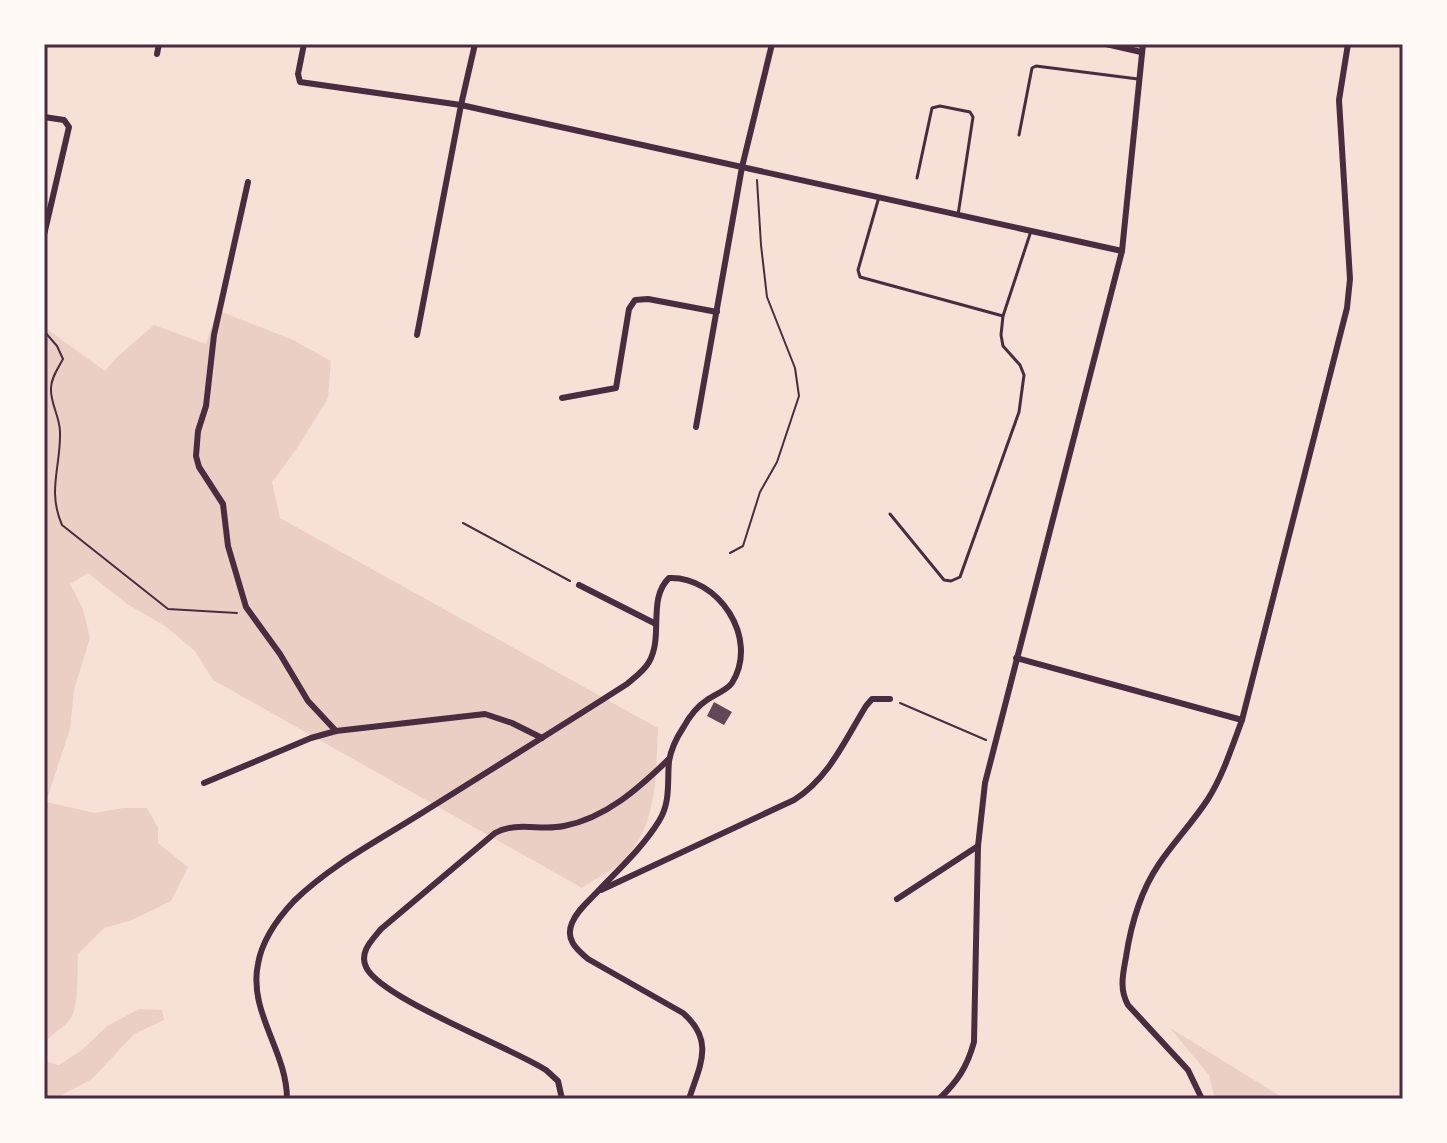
<svg xmlns="http://www.w3.org/2000/svg" width="1447" height="1143" viewBox="0 0 1447 1143" font-family="'Varela Round',sans-serif">
<rect width="100%" height="100%" fill="#f7e1d7"/>
<g fill="#ebcfc5">
<path d="M 217,310 L 293,340 L 331,361 L 328,398 L 298,447 L 272,482 L 280,518 L 658,728 C 656,774 658,824 624,860 C 614,871 595,878 582,888 L 213,680 L 195,651 L 165,626 L 127,604 L 88,573 L 70,584 L 83,609 L 90,638 L 74,690 L 70,729 L 46,802 L 95,813 L 123,808 L 147,808 L 158,828 L 158,843 L 188,867 L 171,901 L 132,920 L 104,928 L 78,954 C 77,970 79,1005 71,1018 C 64,1028 51,1034 44,1044 L 44,327 L 105,371 L 117,357 L 154,325 L 206,344 Z"/>
<polygon points="139,1009 162,1010 164,1020 134,1034 92,1079 54,1099 44,1099 44,1061 59,1065 82,1050 107,1026"/>
<polygon points="1170,1028 1285,1099 1215,1099 1209,1075"/>
</g>
<polygon fill="#644757" points="714,702 732,712 724,725 707,716"/>
<g fill="none" stroke-linecap="round" stroke-linejoin="round">
<g stroke="#4a2c40" stroke-width="2">
<path d="M 44,331 L 57,346 L 63,359 C 58,368 51,378 51,388 C 50,403 60,417 60,432 C 61,466 47,491 62,525 L 168,609 L 237,613"/>
<polyline points="463,523 570,581"/>
<polyline points="730,553 743,546 760,492 777,462 799,396 795,368 767,297 761,245 757,180"/>
<polyline points="900,703 986,740"/>
</g>
<g stroke="#4a2c40" stroke-width="3">
<polyline points="1019,135 1032,68 1036,66 1138,79"/>
<polyline points="917,178 932,108 940,106 970,112 973,117 958,215"/>
<polyline points="879,197 858,270 860,277 1003,316"/>
<polyline points="890,514 944,580 951,581 960,577 1019,412 1024,375 1020,365 1003,346 1001,335 1003,316 1031,231"/>
</g>
<g stroke="#4a2c40" stroke-width="6">
<polyline points="304,44 298,74 300,82 461,105 1122,251"/>
<polyline points="1106,44 1141,52"/>
<polyline points="157,54 159,44"/>
<polyline points="44,117 64,120 69,127 44,235"/>
<polyline points="248,182 214,335 206,406 198,431 196,456 199,467 223,504 228,546 246,607 280,654 308,701 336,731"/>
<polyline points="417,335 461,105 475,44"/>
<polyline points="562,398 616,388 629,309 635,300 648,299 717,312"/>
<polyline points="696,427 742,167 772,44"/>
<polyline points="579,585 656,624"/>
<polyline points="1016,658 1242,720"/>
<polyline points="204,783 311,738 336,731 485,714 512,723 542,738"/>
<path d="M 601,890 L 794,800 C 829,778 845,740 866,706 L 872,699 L 890,699"/>
<polyline points="897,899 978,846"/>
<path d="M 287,1099 C 287,1051 248,1012 258,964 C 262,940 278,918 294,901 C 332,864 381,839 425,811 C 492,769 560,727 627,684 C 634,678 644,671 649,662 C 664,636 647,599 669,578 C 718,576 760,638 732,683 C 726,691 715,694 707,700 C 696,707 689,717 683,728 C 677,737 671,750 669,761 C 667,783 671,801 659,821 C 643,847 620,868 599,890 C 590,900 577,910 572,923 C 565,939 576,949 588,959 L 683,1013 C 715,1041 700,1065 689,1099"/>
<path d="M 562,1099 L 558,1081 L 546,1070 C 510,1047 380,998 366,967 C 359,952 372,940 381,929 L 495,833 C 516,821 541,831 564,826 C 606,818 639,788 669,759"/>
<path d="M 939,1099 C 958,1081 967,1067 974,1042 L 978,846 L 985,783 L 1122,251 L 1143,44"/>
<path d="M 1202,1099 L 1188,1070 L 1128,1005 C 1119,989 1123,974 1126,957 C 1131,924 1140,892 1159,864 C 1174,842 1193,822 1208,799 C 1223,775 1232,747 1242,720 L 1347,308 L 1350,279 L 1339,100 L 1348,44"/>
</g>
</g>
<rect width="1447" height="1143" fill="none" stroke="#fffaf5" stroke-width="92"/>
<rect x="46" y="46" width="1355" height="1051" fill="none" stroke="#4a2c40" stroke-width="3"/>
</svg>
